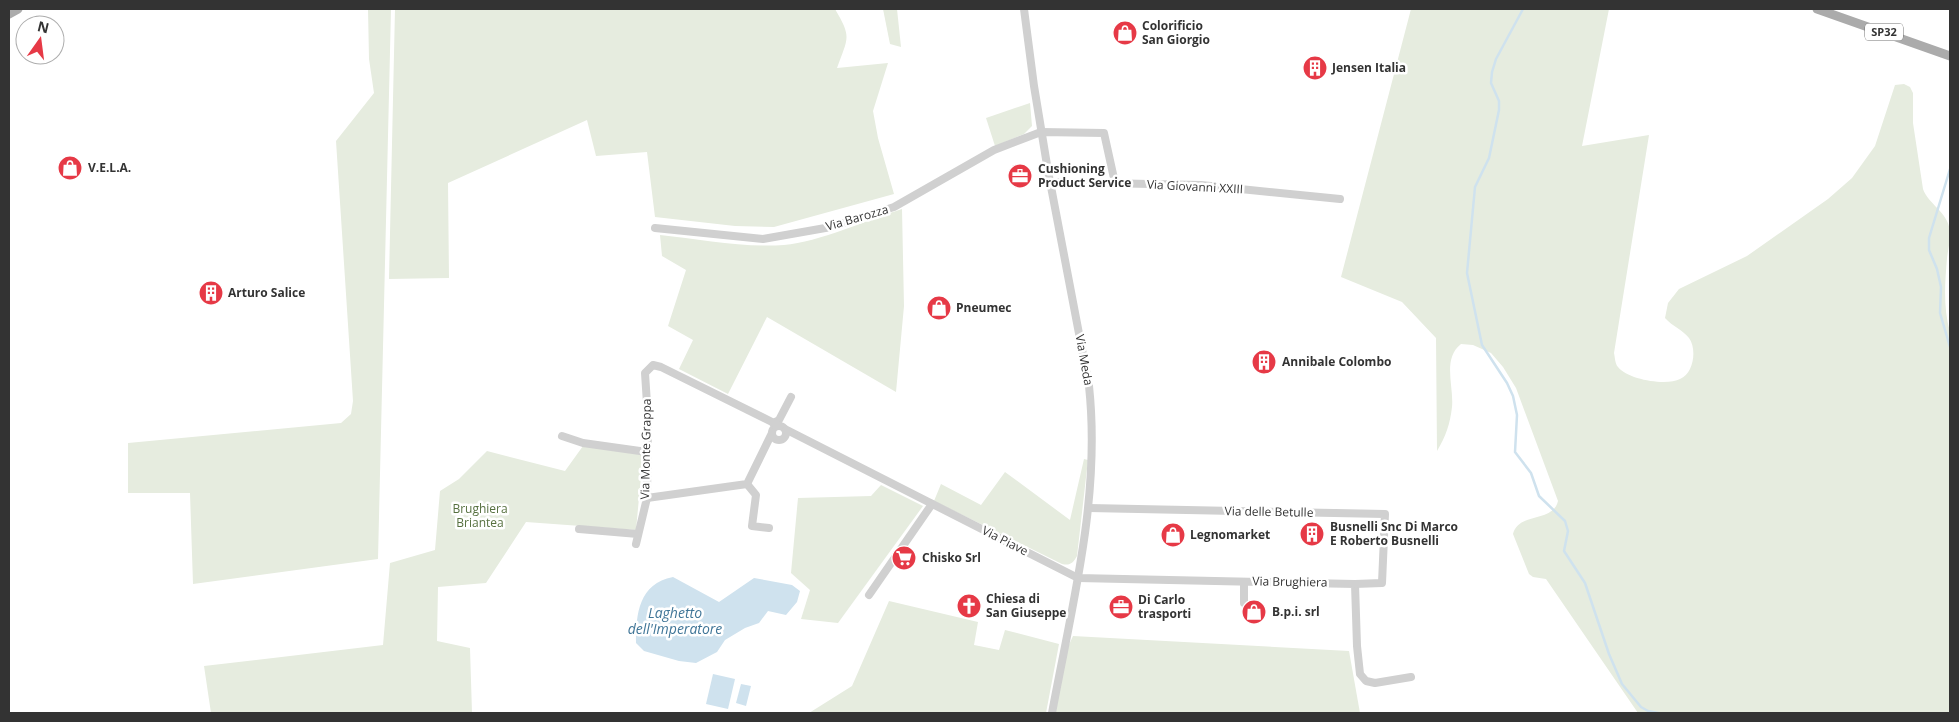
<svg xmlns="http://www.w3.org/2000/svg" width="1959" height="722" viewBox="0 0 1959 722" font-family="'Open Sans',sans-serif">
<rect width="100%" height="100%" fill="#fff"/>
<g fill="#e6ecdf">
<polygon points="368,9 391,9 378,559 193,584 190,493 128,493 128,443 341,423 351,414 353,401 336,141 374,93 369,59"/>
<path d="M 395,9 L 835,9 C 852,38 848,37 837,68 L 888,63 L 873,111 L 878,138 L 894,194 L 774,227 L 735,226 L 655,217 L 647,152 L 596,156 L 587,120 L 448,183 L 449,278 L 389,279 Z"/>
<polygon points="883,9 897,9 901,47 890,44"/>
<path d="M 1411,9 L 1609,9 L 1582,146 L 1649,135 L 1614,353 C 1615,357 1615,364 1618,367 C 1628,380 1667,386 1680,379 C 1694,373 1697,349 1689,338 C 1683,330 1672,326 1665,318 L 1668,303 L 1679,289 L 1747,256 L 1828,199 L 1852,178 L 1875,146 L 1895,85 L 1904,84 L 1910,87 L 1913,93 L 1913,123 L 1923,189 C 1928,204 1948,212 1950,231 C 1951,239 1948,249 1947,258 C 1945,282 1943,308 1950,332 L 1950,713 L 1638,713 L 1546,579 L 1533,577 L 1529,574 L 1513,534 C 1518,512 1553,523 1558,501 L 1516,388 L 1503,367 L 1491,353 L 1473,345 L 1461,344 C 1442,359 1454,386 1452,407 C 1450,424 1446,436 1437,451 L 1436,338 L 1402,302 L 1341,277 Z"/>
<polygon points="1030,103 1032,126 1024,134 995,146 986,118"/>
<path d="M 902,209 L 904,306 L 896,392 L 767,317 L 728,394 L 679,369 L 693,340 L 668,326 L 686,270 L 662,256 L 660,235 C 700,239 743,248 784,245 C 819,242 867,220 902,209 Z"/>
<polygon points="583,446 643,455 636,530 526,522 486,583 438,587 437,641 470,648 472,713 211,713 204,666 383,645 390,563 435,550 440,491 459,479 487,451 565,471"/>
<path d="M 1084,459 L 1088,460 L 1077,556 C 1073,563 1070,566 1062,564 L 934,501 L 941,484 L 981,505 L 1005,472 L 1070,520 Z"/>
<polygon points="881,485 923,506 838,623 801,619 810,590 791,573 798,498 871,496"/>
<polygon points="889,601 978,622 974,645 999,650 1005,630 1059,644 1046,713 809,713 852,686"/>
<polygon points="1073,636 1349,651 1360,713 1055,713 1067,649"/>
</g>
<g fill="#cfe2ee">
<path d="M 673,577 L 719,602 L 754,578 L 792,585 L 800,591 L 797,602 L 786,615 L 768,611 L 759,623 L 745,628 L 725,640 L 717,652 L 696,663 L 679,661 L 644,651 L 636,643 C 636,613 639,584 673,577 Z"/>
<polygon points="713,674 735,679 728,709 706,704"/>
<polygon points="741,684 751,686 746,706 736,703"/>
</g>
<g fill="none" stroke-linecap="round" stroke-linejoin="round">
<g stroke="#cfe2ee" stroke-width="2.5">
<polyline points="1523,9 1496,59 1492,72 1491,83 1499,101 1499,110 1489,158 1475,187 1467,273 1482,345 1507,383 1513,396 1517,415 1515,452 1531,473 1539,496 1565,521 1568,531 1564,551 1585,583 1609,654 1622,684 1641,707 1648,711 1658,713"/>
<polyline points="1950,169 1929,238 1929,250 1937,269 1941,287 1940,313 1950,347"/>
</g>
<g stroke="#d0d0d0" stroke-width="8">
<path d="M 1024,9 L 1034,86 L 1048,171 L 1089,386 C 1101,497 1072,605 1052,713"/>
<polyline points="1050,182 1201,185 1340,199"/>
<polyline points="655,228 763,239 831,227 894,207 994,150 1041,132 1104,133 1115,183"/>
<polyline points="773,423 779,420 791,397"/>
<circle cx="779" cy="433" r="7"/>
<polyline points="785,429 1078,578 1355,584 1357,646 1360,674 1366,681 1375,683 1411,677"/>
<polyline points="562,436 583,443 647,452"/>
<polyline points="747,484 756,495 752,526 769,528"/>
<polyline points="647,498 747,484 772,433"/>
<polyline points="1089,508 1385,514 1382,583 1355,584"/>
<polyline points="579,529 638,534"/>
<polyline points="636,544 647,498 648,419 645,373 653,365 661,367 780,426"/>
<polyline points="869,595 932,504"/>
<polyline points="1244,603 1244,582"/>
</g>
<g stroke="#ababab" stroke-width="9">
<polyline points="1817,9 1950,56"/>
<polyline points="9,14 18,9"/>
</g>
</g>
<defs>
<symbol id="shop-disc" viewBox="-11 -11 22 22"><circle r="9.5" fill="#e63946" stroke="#fff"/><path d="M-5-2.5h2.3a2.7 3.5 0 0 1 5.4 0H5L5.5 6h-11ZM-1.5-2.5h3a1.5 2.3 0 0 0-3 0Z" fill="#fff"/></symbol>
<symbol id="building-disc" viewBox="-11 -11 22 22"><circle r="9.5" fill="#e63946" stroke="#fff"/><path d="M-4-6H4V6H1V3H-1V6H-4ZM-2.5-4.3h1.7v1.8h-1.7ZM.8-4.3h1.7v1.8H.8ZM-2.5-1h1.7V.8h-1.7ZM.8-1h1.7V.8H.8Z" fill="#fff"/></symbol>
<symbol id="office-disc" viewBox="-11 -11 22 22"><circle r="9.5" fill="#e63946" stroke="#fff"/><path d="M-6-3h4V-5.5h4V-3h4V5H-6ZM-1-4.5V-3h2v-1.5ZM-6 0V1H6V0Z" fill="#fff"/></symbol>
<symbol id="supermarket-disc" viewBox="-11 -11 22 22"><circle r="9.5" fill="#e63946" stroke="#fff"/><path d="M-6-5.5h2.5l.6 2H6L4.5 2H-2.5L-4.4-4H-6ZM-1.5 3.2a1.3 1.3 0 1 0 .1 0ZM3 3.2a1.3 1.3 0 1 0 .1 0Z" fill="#fff"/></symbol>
<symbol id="church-disc" viewBox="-11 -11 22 22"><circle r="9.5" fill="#e63946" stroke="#fff"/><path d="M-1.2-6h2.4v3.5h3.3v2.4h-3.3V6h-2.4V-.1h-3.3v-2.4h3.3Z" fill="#fff"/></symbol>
</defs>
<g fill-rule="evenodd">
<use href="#shop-disc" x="1111" y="19" width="28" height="28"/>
<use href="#building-disc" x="1301" y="54" width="28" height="28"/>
<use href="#shop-disc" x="56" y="154" width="28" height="28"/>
<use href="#office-disc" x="1006" y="162" width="28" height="28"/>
<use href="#building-disc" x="197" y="279" width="28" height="28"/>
<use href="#shop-disc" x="925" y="294" width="28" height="28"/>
<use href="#building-disc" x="1250" y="348" width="28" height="28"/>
<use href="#building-disc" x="1298" y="520" width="28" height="28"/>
<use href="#shop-disc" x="1159" y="521" width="28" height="28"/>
<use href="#supermarket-disc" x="890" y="544" width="28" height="28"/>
<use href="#church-disc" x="955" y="592" width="28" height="28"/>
<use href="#office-disc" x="1107" y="593" width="28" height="28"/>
<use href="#shop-disc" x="1240" y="598" width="28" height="28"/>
</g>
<g text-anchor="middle" stroke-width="5" stroke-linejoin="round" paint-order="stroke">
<rect fill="#fff" stroke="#707070" stroke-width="1" x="1865" y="23.5" width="38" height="17" rx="4"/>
<g font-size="11" font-weight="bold" fill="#333">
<text x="1884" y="36">SP32</text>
</g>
<g font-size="12" font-weight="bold" fill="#333" stroke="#fff" text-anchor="start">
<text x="1142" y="30">Colorificio<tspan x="1142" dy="14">San Giorgio</tspan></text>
<text x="1332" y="72">Jensen Italia</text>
<text x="88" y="172">V.E.L.A.</text>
<text x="1038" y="173">Cushioning<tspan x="1038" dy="14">Product Service</tspan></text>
<text x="228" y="297">Arturo Salice</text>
<text x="956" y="312">Pneumec</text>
<text x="1282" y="366">Annibale Colombo</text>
<text x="1330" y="531">Busnelli Snc Di Marco<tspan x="1330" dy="14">E Roberto Busnelli</tspan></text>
<text x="1190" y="539">Legnomarket</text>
<text x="922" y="562">Chisko Srl</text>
<text x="986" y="603">Chiesa di<tspan x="986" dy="14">San Giuseppe</tspan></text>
<text x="1138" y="604">Di Carlo<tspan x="1138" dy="14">trasporti</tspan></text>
<text x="1272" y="616">B.p.i. srl</text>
</g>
<g font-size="12" fill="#333" stroke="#fff">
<text transform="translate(1195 187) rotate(3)" y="4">Via Giovanni XXIII</text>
<text transform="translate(857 218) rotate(-16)" y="4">Via Barozza</text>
<text transform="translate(1084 360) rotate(80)" y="4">Via Meda</text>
<text transform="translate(646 449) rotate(-89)" y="4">Via Monte Grappa</text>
<text transform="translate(1269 512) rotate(1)" y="4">Via delle Betulle</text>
<text transform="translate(1005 541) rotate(27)" y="4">Via Piave</text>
<text transform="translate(1290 582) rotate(1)" y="4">Via Brughiera</text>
</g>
<g font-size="12" fill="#56703f" stroke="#fff">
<text x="480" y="513">Brughiera<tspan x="480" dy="14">Briantea</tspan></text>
</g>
<g font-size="14" font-style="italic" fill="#3f7597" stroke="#fff">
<text x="675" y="618">Laghetto<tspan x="675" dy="16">dell'Imperatore</tspan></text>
</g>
</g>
<rect width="1959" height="722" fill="none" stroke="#333333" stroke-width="20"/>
<g transform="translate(40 40) rotate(14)"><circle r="24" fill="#ffffff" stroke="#adadad"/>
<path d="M0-4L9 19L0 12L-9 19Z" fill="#e63946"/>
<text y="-8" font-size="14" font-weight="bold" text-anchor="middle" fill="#333333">N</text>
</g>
</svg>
